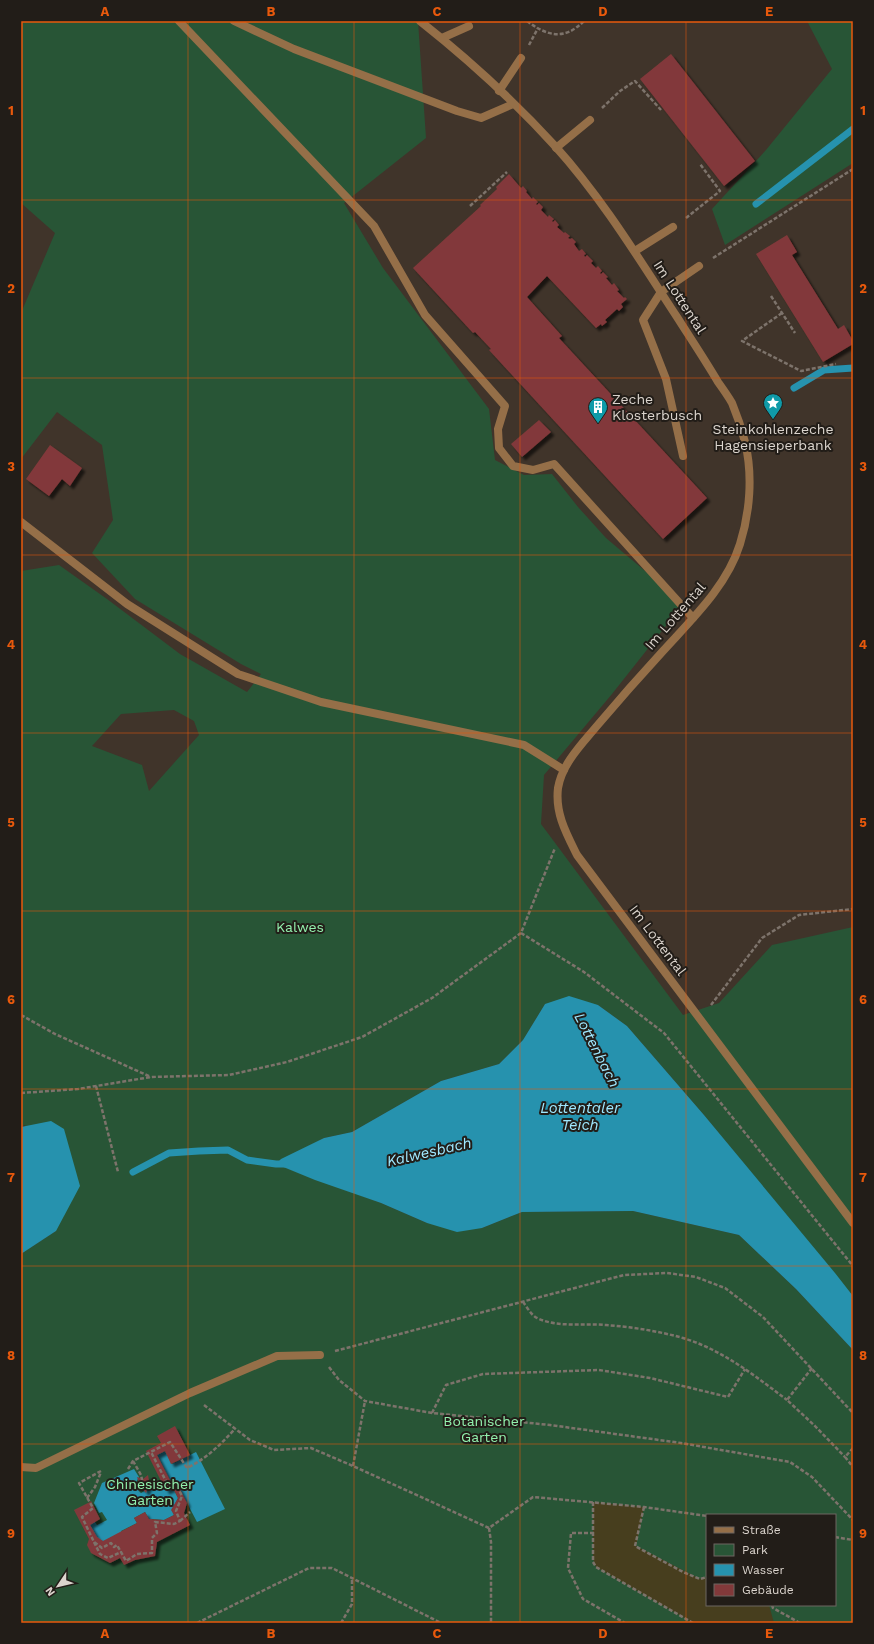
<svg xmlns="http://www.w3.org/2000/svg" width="874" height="1644" viewBox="0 0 874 1644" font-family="'Work Sans',sans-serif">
<defs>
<filter id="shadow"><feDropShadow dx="3.5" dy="3.5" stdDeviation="1" flood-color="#0009"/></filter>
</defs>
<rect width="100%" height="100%" fill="#40342a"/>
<g fill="#285536" fill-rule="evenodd">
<path d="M 21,21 L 418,21 L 426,138 L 344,203 L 383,268 L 489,409 L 495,460 L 524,475 L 552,474 L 578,507 L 606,538 L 651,576 L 680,608 L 612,694 L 544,775 L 541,824 L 683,1015 L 719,1003 L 772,945 L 853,927 L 853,1296 L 704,1115 L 627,1026 L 598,1005 L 545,1004 L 523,1040 L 499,1064 L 441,1081 L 352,1132 L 324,1138 L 276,1164 L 381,1203 L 427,1223 L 482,1228 L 522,1212 L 633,1211 L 739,1235 L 796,1289 L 853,1350 L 853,1623 L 21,1623 L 21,1254 L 56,1231 L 25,1125 L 21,1127 L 21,571 L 59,565 L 107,599 L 180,654 L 247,692 L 261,674 L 241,664 L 135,599 L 92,553 L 113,520 L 102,445 L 57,412 L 21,459 L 21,313 L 55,233 L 21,203 ZM 174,710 L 194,721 L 199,735 L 149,791 L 142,765 L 92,746 L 121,714 ZM 707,1515 L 835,1515 L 835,1605 L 707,1605 Z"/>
<polygon points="807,21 853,21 853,163 725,245 712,209 766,150 832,69"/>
</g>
<polygon fill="#473e1e" points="593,1502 644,1507 636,1546 700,1579 707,1577 707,1605 769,1605 774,1623 693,1623 596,1567 593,1559"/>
<g fill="#2692ae">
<polygon points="569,996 598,1005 627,1026 704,1115 835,1273 853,1296 853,1350 796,1289 739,1235 633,1211 522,1212 482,1228 457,1232 427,1223 381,1203 315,1180 276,1164 281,1159 324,1138 352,1132 441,1081 499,1064 523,1040 545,1004"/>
<polygon points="51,1121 64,1129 80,1186 56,1231 21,1254 21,1127"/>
<polygon points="165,1451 172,1464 196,1452 225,1509 197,1522 176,1482 172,1484 157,1455"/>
<polygon points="134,1469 139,1477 134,1486 141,1493 161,1481 166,1491 173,1488 178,1498 172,1510 174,1515 164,1520 152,1519 151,1522 145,1512 134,1518 137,1523 121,1531 127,1542 102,1545 85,1521 92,1517 97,1525 107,1520 102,1512 99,1513 94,1503 102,1483"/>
</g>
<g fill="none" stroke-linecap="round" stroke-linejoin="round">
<g stroke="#2692ae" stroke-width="7">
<polyline points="756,204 853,129"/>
<polyline points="794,388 824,370 853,368"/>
<polyline points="133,1172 169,1153 199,1151 228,1150 247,1160 276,1164 285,1164"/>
</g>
</g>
<g fill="#82393a" filter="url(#shadow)">
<polygon points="671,54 755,161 724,186 640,79"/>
<polygon points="509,174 521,188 523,186 527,191 526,192 532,199 533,197 538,202 536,204 537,205 539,203 543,207 541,210 548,217 549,215 554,219 552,221 553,222 555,220 559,225 557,227 564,233 565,232 570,236 568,238 570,239 572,238 576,242 574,244 579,251 582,249 586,254 584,255 585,257 587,255 593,261 591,263 596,268 598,266 602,271 600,273 601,274 603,272 608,277 606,278 612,285 614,283 619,290 617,291 624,298 625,297 627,299 621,304 623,307 619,311 617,309 605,320 607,322 602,326 601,324 596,328 547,276 527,297 562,336 559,338 707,498 663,539 489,350 491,349 475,332 473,333 413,268 481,206 480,205 497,189 496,187"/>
<polygon points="787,235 797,252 792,255 838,329 844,325 853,341 853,344 823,362 756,254"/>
<polygon points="539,420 551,432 522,457 511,444"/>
<polygon points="50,445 82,468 70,486 62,479 49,496 26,479"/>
<polygon points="175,1426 190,1455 171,1464 165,1451 157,1455 172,1484 176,1482 187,1503 184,1513 190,1525 157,1542 155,1556 135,1560 124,1565 120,1558 110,1563 91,1553 87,1545 89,1539 74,1510 90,1502 91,1501 100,1519 90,1525 97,1537 103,1541 137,1523 134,1518 145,1512 149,1519 164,1520 174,1515 171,1510 178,1498 173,1488 166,1491 146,1451 161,1443 157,1436"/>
<polygon points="148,1475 149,1481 153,1485 148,1487 146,1493 142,1488 136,1488 139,1483 137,1477 143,1479"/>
</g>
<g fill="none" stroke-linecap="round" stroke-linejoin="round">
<g stroke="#7d736b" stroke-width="2.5" stroke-dasharray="4 2" stroke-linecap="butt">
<path d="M 527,21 C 547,36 564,41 584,21"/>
<polyline points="529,45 538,28"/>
<polyline points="602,108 620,91 635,81 661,110"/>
<polyline points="470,206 507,172"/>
<polyline points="686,218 720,191 700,164"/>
<polyline points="713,258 853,169"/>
<polyline points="771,296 795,333"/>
<polyline points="782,313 742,341 801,371 836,364"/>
<polyline points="521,933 584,972 664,1033 853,1266"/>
<polyline points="711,1005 762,938 799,915 853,909"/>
<polyline points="21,1015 55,1034 151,1077"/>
<polyline points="96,1086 118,1172"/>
<polyline points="21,1093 78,1089 151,1077 229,1075 287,1062 362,1037 432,998 521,933 555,848"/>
<path d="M 523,1302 C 527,1307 531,1315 537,1318 C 558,1328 583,1323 606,1325 C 632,1327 658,1331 683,1338 C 723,1350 755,1376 787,1400"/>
<polyline points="335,1351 624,1275 667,1273 696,1277 725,1288 763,1317 853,1413"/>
<polyline points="329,1367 339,1380 365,1401 432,1413 550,1425 681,1443 790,1462 812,1477 853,1520"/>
<polyline points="812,1368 787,1400 815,1426 845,1457"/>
<polyline points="204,1405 250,1440 274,1450 311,1448 353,1466 489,1528 533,1497 644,1507 707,1516"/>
<polyline points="432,1413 446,1385 483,1374 599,1370 650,1378 728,1397 745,1369"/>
<polyline points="853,1448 845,1457 853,1467"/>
<polyline points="133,1461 141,1475 143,1484"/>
<polyline points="353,1466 365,1401"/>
<path d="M 128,1469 L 133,1461 L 170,1442 L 187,1468 C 207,1458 219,1446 234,1430"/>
<polyline points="101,1471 79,1483 93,1508 82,1517 94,1542 102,1548 111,1543 114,1547 117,1545 126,1561 137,1554 152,1553 152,1538 157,1533 155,1522 174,1524 180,1521 176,1511 182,1496 176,1484 169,1487 151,1452"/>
<polyline points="87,1498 95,1487 101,1472"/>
<polyline points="593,1502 593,1562 596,1567 693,1623"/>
<polyline points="644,1507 635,1546 683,1572 700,1579 707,1577"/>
<polyline points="180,1521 190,1512"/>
<polyline points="489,1528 491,1542 491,1623"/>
<polyline points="594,1533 571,1533 568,1568 583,1599 625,1623"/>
<polyline points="835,1537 853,1540"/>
<polyline points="94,1542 100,1554 108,1558 121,1552"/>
<polyline points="772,1605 773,1608 800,1623"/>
<polyline points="197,1623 309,1568 332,1568 441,1623"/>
<polyline points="341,1623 352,1604 352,1578"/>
</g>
<g stroke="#956f48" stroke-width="8">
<polyline points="179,21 374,226 425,315 505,406 498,429 499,448 513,466 533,470 554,464 693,618"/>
<polyline points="234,21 294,49 457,111 481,118 513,104"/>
<polyline points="442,38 469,26"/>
<polyline points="499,91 521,58"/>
<polyline points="556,148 590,120"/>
<polyline points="635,251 673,227"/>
<polyline points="683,456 666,379 643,320 661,292 699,266"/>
<polyline points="21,522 127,604 238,674 321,702 524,745 564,770"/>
<polyline points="21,1467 36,1468 190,1393 277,1356 320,1355"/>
</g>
<path stroke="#956f48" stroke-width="8" d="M 420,21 C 468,59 514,101 555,146 C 602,198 639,259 677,317 C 691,339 705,360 718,382 C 723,389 728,396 732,403 C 737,415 742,430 745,442 C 753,475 750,512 740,544 C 727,586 692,619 663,651 C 640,676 618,701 596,727 C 581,745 562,764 558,788 C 555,813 566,833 577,855 L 853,1223"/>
</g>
<path fill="none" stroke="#e8590c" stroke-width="1" stroke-opacity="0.55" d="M 188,21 L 188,1623M 354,21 L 354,1623M 520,21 L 520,1623M 686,21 L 686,1623M 21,200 L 853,200M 21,378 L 853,378M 21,555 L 853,555M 21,733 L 853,733M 21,911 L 853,911M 21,1089 L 853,1089M 21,1266 L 853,1266M 21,1444 L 853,1444"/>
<defs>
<symbol id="sight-pin" viewBox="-11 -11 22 30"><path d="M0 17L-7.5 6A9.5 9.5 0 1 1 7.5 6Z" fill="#0f9aa8" stroke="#221d18"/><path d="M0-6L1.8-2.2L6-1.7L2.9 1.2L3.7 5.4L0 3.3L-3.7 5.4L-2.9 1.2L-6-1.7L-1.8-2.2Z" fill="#fff"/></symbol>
<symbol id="building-pin" viewBox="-11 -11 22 30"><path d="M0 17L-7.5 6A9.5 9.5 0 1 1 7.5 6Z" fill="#0f9aa8" stroke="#221d18"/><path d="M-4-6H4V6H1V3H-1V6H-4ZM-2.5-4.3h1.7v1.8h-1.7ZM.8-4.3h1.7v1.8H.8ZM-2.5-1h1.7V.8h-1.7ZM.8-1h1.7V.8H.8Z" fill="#fff"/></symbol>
</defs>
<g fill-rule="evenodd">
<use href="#sight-pin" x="762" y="392" width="22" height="30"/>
<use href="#building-pin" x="587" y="396" width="22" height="30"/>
</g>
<g text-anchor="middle" stroke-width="4" stroke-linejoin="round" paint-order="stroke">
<g font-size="14" fill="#dbd4cd" stroke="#221d18">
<text transform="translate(680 297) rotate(57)" y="5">Im Lottental</text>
<text transform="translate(675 616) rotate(-49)" y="5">Im Lottental</text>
<text transform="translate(658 940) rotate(53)" y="5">Im Lottental</text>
</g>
<g font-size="14" fill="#dbd4cd" stroke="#221d18" text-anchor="start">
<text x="612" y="404">Zeche<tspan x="612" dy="16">Klosterbusch</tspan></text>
<text x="773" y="434" text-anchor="middle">Steinkohlenzeche<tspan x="773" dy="16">Hagensieperbank</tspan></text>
</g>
<g font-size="14" fill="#92f1ad" stroke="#221d18">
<text x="300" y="932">Kalwes</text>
<text x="484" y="1426">Botanischer<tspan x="484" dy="16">Garten</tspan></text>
<text x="150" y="1489">Chinesischer<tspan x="150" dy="16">Garten</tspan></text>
</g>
<g font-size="15" font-style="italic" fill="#9fe8ff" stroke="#221d18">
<text transform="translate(597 1050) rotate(63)" y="5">Lottenbach</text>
<text x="580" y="1113">Lottentaler<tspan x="580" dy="17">Teich</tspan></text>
<text transform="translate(429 1152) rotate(-13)" y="5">Kalwesbach</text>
</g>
</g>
<rect width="874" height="1644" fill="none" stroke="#221d18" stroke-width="44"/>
<rect x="706" y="1514" width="130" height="92" fill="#221d18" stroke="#6c6660"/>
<rect x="714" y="1527" width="20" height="6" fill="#956f48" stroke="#6c6660"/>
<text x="742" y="1534" font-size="12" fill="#dbd4cd">Straße</text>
<rect x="714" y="1544" width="20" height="12" fill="#285536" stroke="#6c6660"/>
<text x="742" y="1554" font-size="12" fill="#dbd4cd">Park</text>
<rect x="714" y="1564" width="20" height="12" fill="#2692ae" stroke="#6c6660"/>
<text x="742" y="1574" font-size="12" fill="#dbd4cd">Wasser</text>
<rect x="714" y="1584" width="20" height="12" fill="#82393a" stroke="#6c6660"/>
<text x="742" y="1594" font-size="12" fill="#dbd4cd">Gebäude</text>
<g transform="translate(58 1586) rotate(235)" stroke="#221d18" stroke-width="3" paint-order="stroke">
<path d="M0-3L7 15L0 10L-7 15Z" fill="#dbd4cd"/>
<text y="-6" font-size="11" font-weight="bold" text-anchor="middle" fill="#dbd4cd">N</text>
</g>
<rect x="22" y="22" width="830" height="1600" fill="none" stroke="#e8590c" stroke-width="1.5"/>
<g font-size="13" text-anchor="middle" font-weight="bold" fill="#e8590c">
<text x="105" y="16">A</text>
<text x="271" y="16">B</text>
<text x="437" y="16">C</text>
<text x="603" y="16">D</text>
<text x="769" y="16">E</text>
<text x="11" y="115">1</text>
<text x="863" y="115">1</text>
<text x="11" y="293">2</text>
<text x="863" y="293">2</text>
<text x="11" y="471">3</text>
<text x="863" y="471">3</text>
<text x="11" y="649">4</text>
<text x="863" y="649">4</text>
<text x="11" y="827">5</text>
<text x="863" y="827">5</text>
<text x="11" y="1004">6</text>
<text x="863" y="1004">6</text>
<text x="11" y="1182">7</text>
<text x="863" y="1182">7</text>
<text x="11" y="1360">8</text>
<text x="863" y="1360">8</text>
<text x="11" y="1538">9</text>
<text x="863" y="1538">9</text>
<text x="105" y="1638">A</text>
<text x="271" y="1638">B</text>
<text x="437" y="1638">C</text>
<text x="603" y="1638">D</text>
<text x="769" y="1638">E</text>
</g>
</svg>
